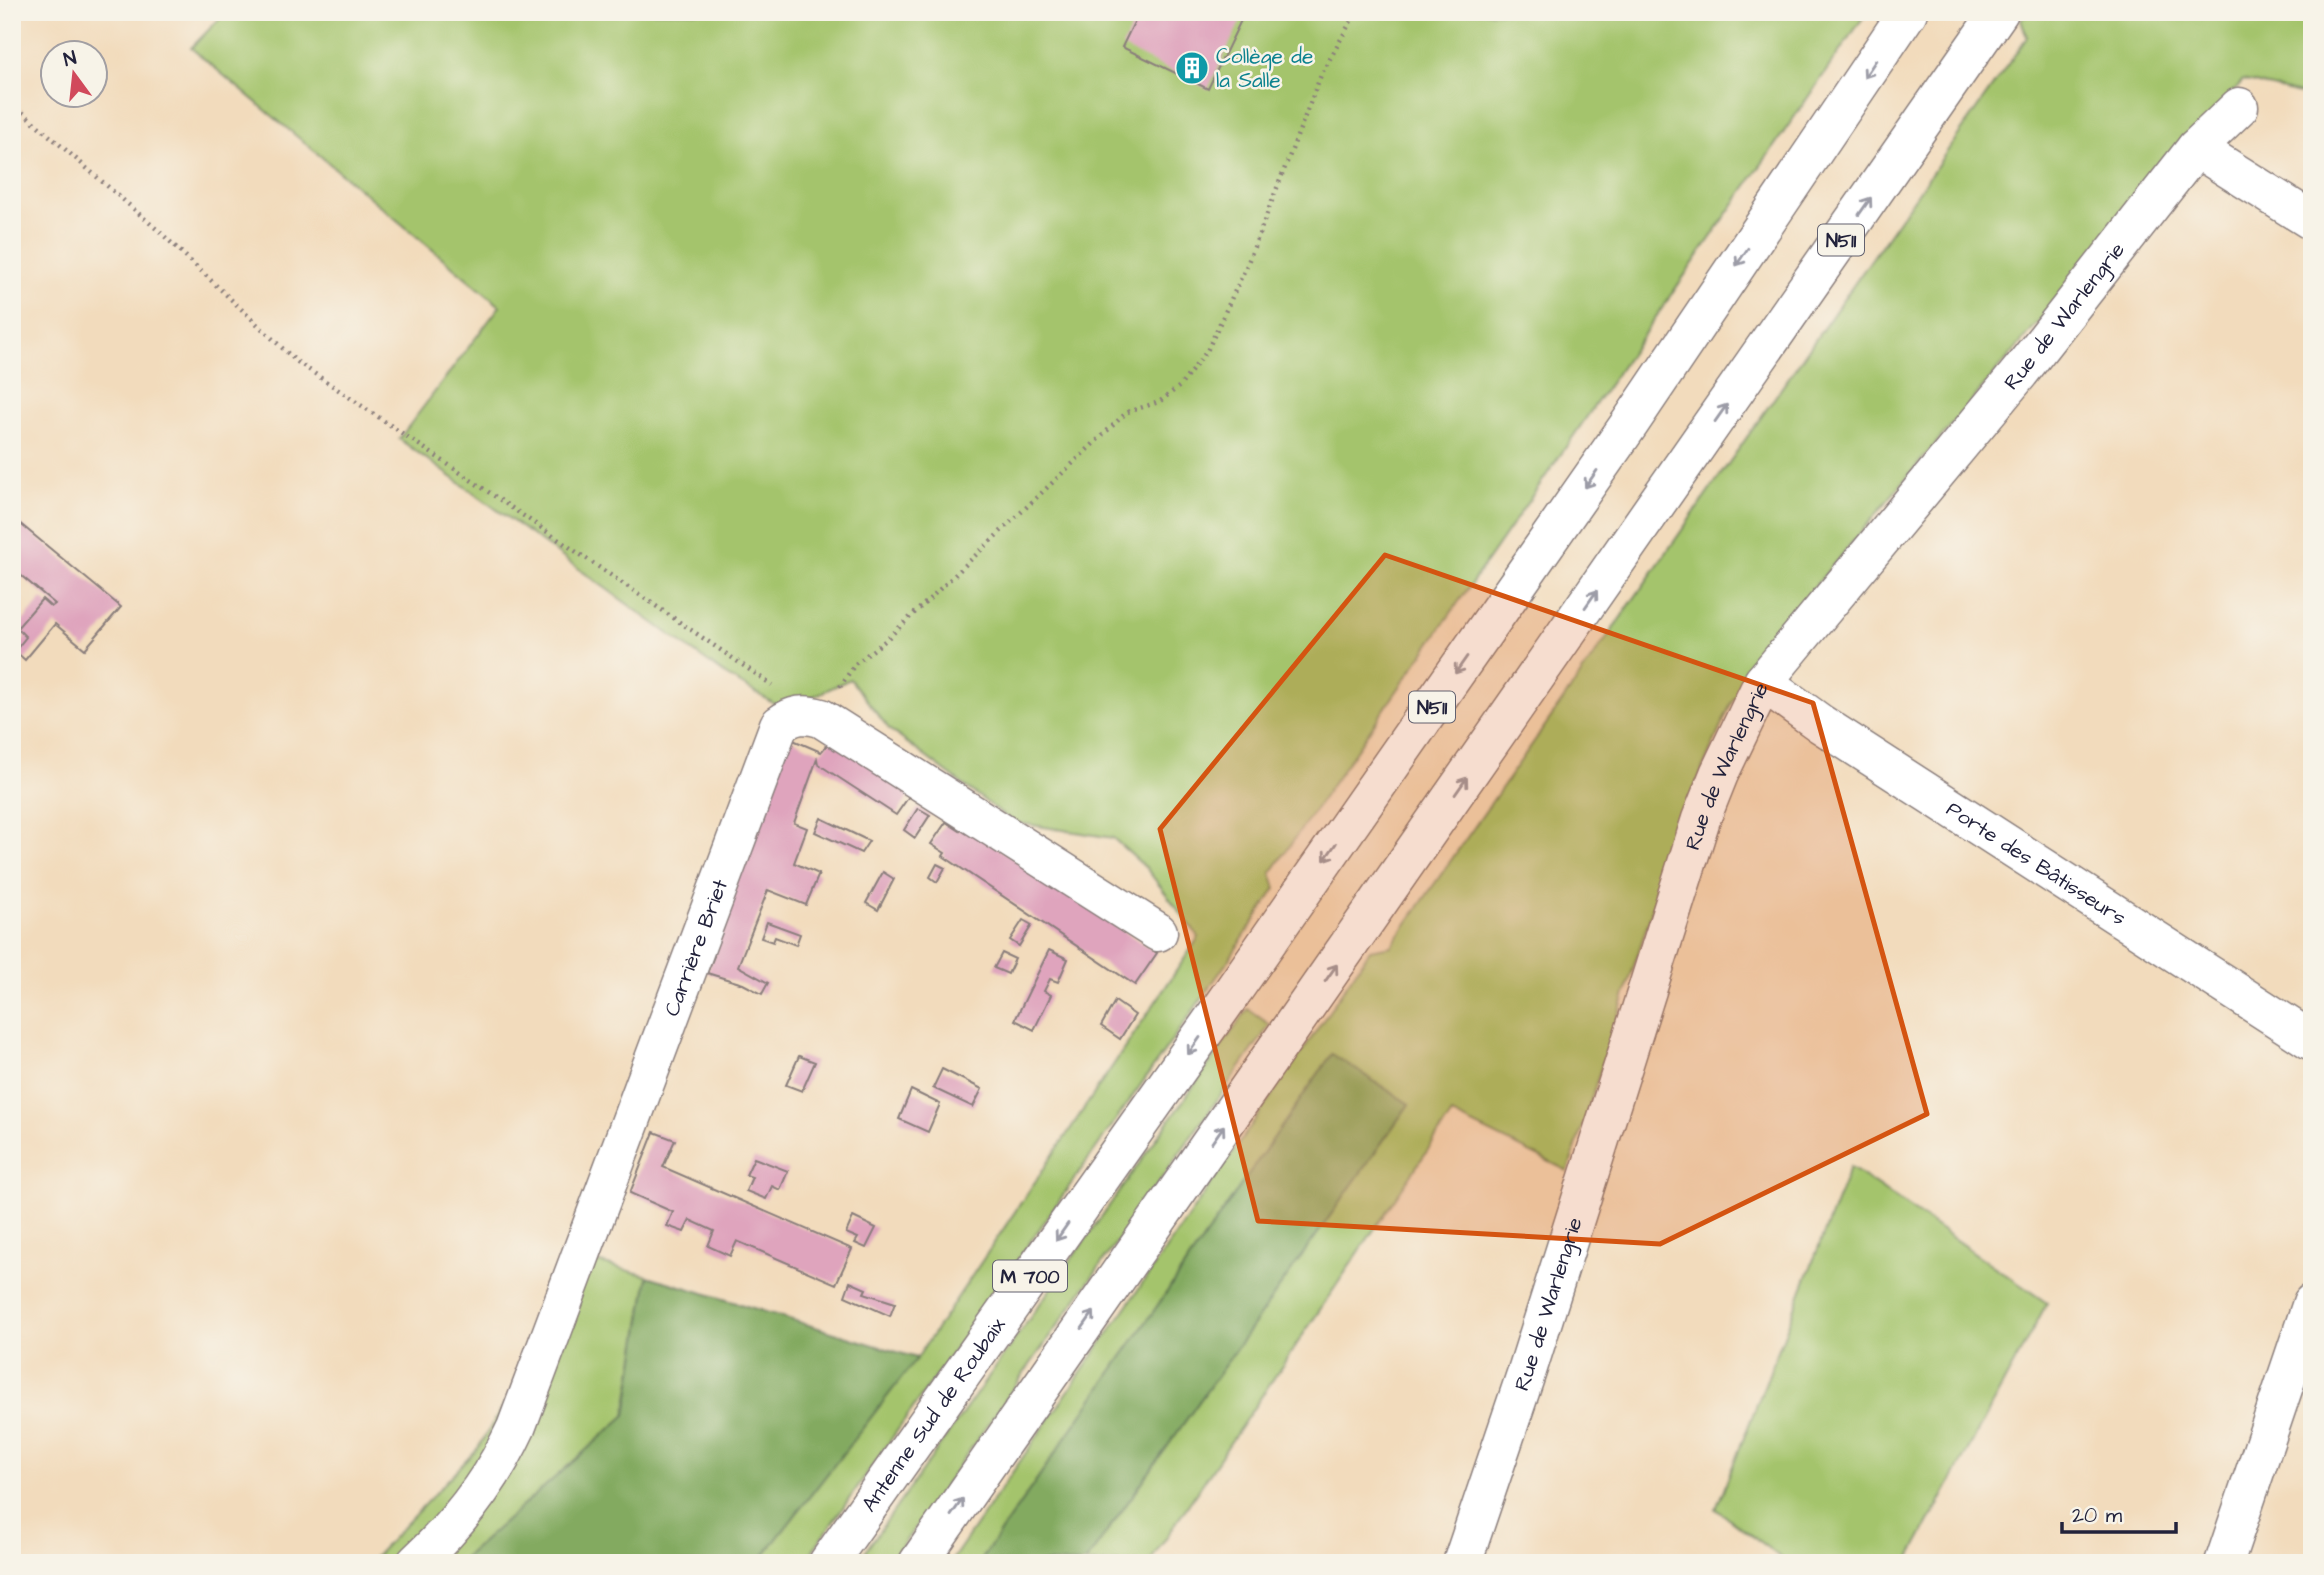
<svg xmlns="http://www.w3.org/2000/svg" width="2324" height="1575" viewBox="0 0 2324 1575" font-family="'Architects Daughter',sans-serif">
<rect width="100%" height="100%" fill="#f7f3e8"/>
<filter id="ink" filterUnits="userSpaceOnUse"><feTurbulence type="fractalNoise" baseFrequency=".0143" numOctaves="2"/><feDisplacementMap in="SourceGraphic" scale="14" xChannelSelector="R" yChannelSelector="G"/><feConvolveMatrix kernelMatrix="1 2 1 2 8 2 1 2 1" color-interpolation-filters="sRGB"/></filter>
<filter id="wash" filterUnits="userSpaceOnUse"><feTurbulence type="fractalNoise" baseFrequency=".00686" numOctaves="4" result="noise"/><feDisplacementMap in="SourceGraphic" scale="28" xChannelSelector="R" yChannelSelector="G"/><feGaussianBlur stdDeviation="1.57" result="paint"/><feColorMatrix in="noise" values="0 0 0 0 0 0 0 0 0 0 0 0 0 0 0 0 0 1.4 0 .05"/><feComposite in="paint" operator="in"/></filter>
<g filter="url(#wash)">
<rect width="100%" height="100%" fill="#f2dbbc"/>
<g fill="#a4c46c" stroke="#637354" stroke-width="2">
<polygon points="226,12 1867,12 1271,873 1276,888 1228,961 804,1563 758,1563 917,1358 1199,937 1146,868 1113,838 1013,822 890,730 850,679 785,710 727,676 399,439 500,306 191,48"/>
<polygon points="2027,12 2312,12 2312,89 2308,96 2243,80 1784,623 1732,701 1682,817 1568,1171 1452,1114 1149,1563 1085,1563 1409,1104 1332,1054 979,1563 950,1563 1310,1040 1370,950 1391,946 2027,37 2021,20"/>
<polygon points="1248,1009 1270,1025 890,1563 857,1563"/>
<polygon points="1850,1167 2047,1303 1907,1563 1788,1563 1716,1509"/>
<polygon points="571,1255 648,1276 625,1416 458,1563 369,1563 478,1448 511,1393"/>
</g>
<g fill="#83aa60" stroke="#52664e" stroke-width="2">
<polygon points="1332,1054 1409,1104 1085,1563 979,1563"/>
<polygon points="648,1276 917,1358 758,1563 458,1563 626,1415"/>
</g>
<g id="blocks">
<g fill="#dfa4bd">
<polygon points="1139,12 1245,12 1208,89 1122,47"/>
<polygon points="12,517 121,607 85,649 55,624 25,660 15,651 26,637 17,628 42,599 51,607 55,604 12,568"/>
<polygon points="786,737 821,752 832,739 912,792 896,815 818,764 817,759 794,823 807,828 794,863 819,874 806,905 768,890 738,966 768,983 762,994 743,984 707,973 714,956 703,952"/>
<polygon points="918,808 930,815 915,838 904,830"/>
<polygon points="821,818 869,841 861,853 815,832"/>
<polygon points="946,822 960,831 963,825 1157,953 1135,985 943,856 945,853 931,844"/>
<polygon points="937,864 945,868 937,882 930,877"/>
<polygon points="883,872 894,879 878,910 866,903"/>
<polygon points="1023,920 1032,925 1019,946 1010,940"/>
<polygon points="767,922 800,934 796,945 775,937 773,942 761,938"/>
<polygon points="1049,950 1068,959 1058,982 1050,979 1044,991 1051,995 1034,1030 1015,1020"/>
<polygon points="1002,953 1015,959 1008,974 994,968"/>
<polygon points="1115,1001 1135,1015 1120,1039 1101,1026"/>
<polygon points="799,1056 815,1062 802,1091 786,1085"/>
<polygon points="942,1069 982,1089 973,1107 933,1088"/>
<polygon points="911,1090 940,1104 928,1132 899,1119"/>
<polygon points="654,1132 675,1140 663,1167 852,1249 836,1284 737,1241 730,1256 708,1246 714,1231 690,1220 684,1232 667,1226 673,1212 630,1193"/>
<polygon points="754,1158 788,1171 780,1190 772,1186 766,1199 746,1191 752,1177 746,1175"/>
<polygon points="853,1217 876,1228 866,1248 855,1243 858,1238 846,1233"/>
<polygon points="850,1282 866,1289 864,1293 895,1303 890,1316 845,1296"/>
</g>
</g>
</g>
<g filter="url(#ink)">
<use href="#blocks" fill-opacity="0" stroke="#8a7e7c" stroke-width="2"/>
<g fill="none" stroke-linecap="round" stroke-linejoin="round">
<defs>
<g id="minor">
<polyline points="2196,148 2312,221"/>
<path id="s1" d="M 1763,682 L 2020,372 L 2196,148 L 2239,107"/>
<path id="s2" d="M 416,1563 C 457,1525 493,1478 516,1428 L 779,725 C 793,714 805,713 821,718 L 1158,932"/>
</g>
<g id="tertiary">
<path id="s3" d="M 1462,1563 L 1528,1368 L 1701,819 L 1719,774 L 1763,682 L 1821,724 L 2312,1041"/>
<polyline points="2224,1563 2312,1303"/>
</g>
<g id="trunk">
<path id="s4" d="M 828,1563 L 1233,991 L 1630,423 L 1908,12"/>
<polyline points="918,1563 1999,12"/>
</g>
</defs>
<use href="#minor" stroke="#8a7e7c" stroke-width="41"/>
<use href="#tertiary" stroke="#8a7e7c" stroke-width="41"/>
<use href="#trunk" stroke="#8a7e7c" stroke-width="41"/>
<g stroke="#8a7e7c" stroke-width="4.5" stroke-dasharray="2 5" stroke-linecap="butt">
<polyline points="12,103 160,232 296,361 772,685"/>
<polyline points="840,687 855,664 886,640 1127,412 1159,402 1180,386 1207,351 1247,265 1321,75 1356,12"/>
</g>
<use href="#minor" stroke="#fff" stroke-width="38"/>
<use href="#tertiary" stroke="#fff" stroke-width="38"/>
<use href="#trunk" stroke="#fff" stroke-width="38"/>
</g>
<defs><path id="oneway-shaft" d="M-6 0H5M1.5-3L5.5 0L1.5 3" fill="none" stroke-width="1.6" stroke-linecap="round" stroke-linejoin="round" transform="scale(1.75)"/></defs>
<g stroke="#9c9ca7">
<use href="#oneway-shaft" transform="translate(1870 69) rotate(124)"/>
<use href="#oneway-shaft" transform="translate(1865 206) rotate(-55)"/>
<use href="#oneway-shaft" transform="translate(1742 257) rotate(124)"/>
<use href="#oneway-shaft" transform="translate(1721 413) rotate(-55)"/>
<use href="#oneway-shaft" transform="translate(1591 479) rotate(125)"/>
<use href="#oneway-shaft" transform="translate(1591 599) rotate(-55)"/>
<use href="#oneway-shaft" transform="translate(1461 665) rotate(125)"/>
<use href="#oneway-shaft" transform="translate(1461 786) rotate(-55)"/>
<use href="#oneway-shaft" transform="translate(1330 852) rotate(125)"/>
<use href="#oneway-shaft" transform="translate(1331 973) rotate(-55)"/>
<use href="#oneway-shaft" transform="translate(1194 1046) rotate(125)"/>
<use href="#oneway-shaft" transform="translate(1218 1134) rotate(-55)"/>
<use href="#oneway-shaft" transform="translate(1062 1232) rotate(125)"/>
<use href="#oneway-shaft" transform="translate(1088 1320) rotate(-55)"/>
<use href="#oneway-shaft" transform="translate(957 1507) rotate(-55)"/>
</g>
</g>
<path fill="#d45411" fill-opacity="0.2" stroke="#d45411" stroke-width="5" stroke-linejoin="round" d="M 1385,555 L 1813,703 L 1927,1114 L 1660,1244 L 1258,1221 L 1160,829 Z"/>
<defs>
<symbol id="building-disc" viewBox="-11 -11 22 22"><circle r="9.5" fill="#0f9aa8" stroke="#f7f3e8"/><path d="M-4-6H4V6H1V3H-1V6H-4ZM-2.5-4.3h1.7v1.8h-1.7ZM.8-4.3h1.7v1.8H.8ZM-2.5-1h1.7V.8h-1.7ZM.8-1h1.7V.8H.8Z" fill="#fff"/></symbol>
</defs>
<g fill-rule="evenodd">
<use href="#building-disc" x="1173" y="49" width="38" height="38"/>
</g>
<g text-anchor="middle" stroke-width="5" stroke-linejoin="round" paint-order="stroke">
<g fill="#f7f3e8" stroke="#62616f" stroke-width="2">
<rect x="1818" y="224.5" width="46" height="31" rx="5"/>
<rect x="1409" y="691.5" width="46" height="31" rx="5"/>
<rect x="993" y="1260.5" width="74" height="31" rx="5"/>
</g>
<g font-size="19" font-weight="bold" fill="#22223b">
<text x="1841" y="247">N511</text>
<text x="1432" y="714">N511</text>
<text x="1030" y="1283">M 700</text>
</g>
<g font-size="21" fill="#0d838f" stroke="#f7f3e8" text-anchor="start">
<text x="1216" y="63">Collège de<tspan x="1216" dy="24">la Salle</tspan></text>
</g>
<g font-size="21" fill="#22223b" stroke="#f7f3e8">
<text dy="7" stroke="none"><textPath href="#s1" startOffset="474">Rue de Warlengrie</textPath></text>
<text dy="7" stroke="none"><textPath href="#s3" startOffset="840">Rue de Warlengrie</textPath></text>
<text dy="7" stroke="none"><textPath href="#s3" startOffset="1260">Porte des Bâtisseurs</textPath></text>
<text dy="7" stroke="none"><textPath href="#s2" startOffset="682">Carrière Briet</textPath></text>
<text dy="7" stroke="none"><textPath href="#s3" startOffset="273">Rue de Warlengrie</textPath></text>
<text dy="7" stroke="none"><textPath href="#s4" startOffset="182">Antenne Sud de Roubaix</textPath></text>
</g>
</g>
<rect width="2324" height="1575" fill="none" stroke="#f7f3e8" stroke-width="42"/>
<g transform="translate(74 74) rotate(345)"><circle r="33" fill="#f7f3e8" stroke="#a29fa3" stroke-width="2"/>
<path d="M0-5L12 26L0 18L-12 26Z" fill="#d1495b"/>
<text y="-10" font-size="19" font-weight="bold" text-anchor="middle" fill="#22223b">N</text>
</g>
<path d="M2062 1522v10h114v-10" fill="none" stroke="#22223b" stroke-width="3.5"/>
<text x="2072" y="1522" font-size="21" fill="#22223b" stroke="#f7f3e8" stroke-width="5" paint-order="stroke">20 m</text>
</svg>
